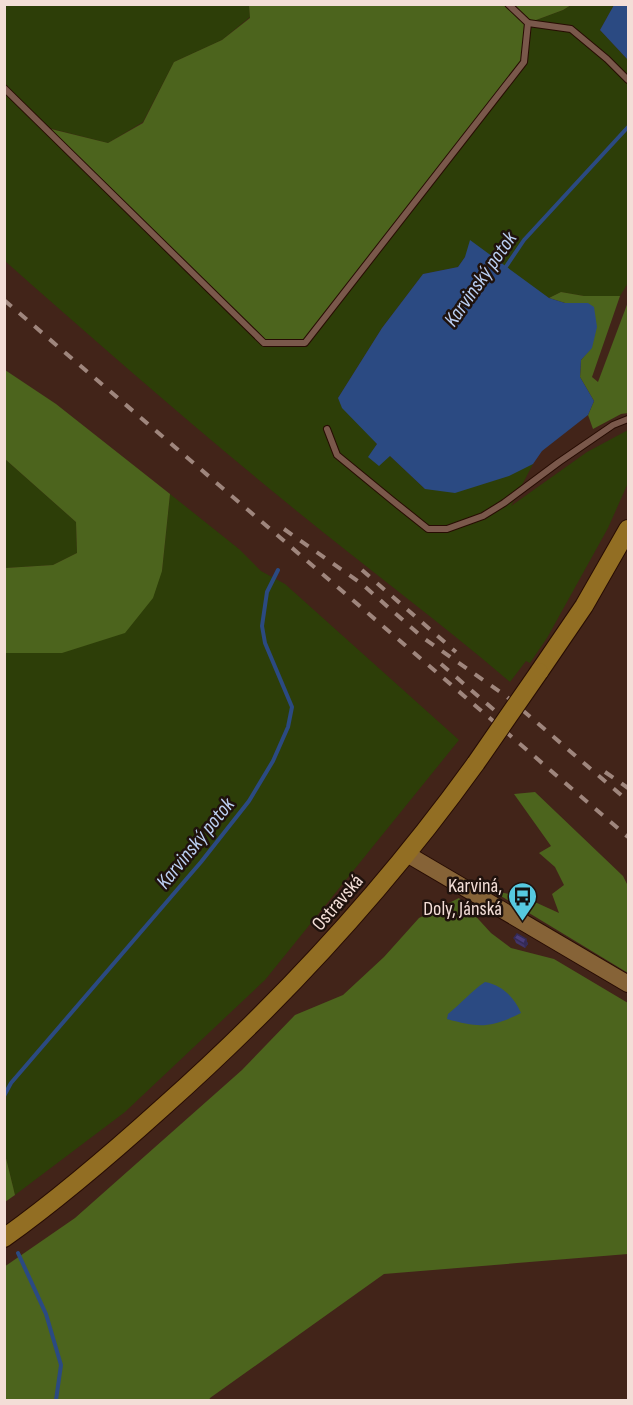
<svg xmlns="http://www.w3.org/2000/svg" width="633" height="1405" viewBox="0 0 633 1405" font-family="'Sofia Sans Condensed',sans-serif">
<rect width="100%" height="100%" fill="#422419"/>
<g fill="#2d3e08">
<path d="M 5,5 L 249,5 L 250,17 L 222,40 L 174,62 L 143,122 L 108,143 L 45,127 L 264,343 L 528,23 L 563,10 L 571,5 L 614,5 L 600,30 L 628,60 L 628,283 L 620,296 L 584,296 L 561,292 L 549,298 L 535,289 L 465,257 L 458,267 L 423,274 L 382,328 L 338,398 L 377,444 L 369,457 L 390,456 L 425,489 L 486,483 L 533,464 L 511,506 L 587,452 L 628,430 L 628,483 L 608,528 L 547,638 L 530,663 L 526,661 L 510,682 C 441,623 368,569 298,512 C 198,431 101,346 5,261 Z"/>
<polygon points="5,459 76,522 77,553 53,565 5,568"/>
<polygon points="170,494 239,549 261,571 285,584 459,740 265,980 125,1112 15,1195 4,1150 4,653 62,653 162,571"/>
</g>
<g fill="#4c641d">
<polygon points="249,5 571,5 563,10 528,23 524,62 305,343 264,343 43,127 108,143 143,123 174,62 222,40 250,18"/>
<polygon points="561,292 584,296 620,296 592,377 598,382 628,302 628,413 621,414 593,429 588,415 594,401 580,377 581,360 592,347 565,303 549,298"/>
<polygon points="5,370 56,404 170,494 162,571 153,598 125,633 62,653 5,653 5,568 53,565 77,553 76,522 5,459"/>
<polygon points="535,792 623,876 628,886 628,973 491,890 526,898 559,913 552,894 564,885 555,867 539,853 551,846 514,794"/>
<polygon points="459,898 491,933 511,948 554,959 628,1003 628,1254 384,1274 210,1398 209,1400 5,1400 4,1267 75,1218 242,1070 295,1015 343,995 384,957 419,918"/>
<polygon points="4,1150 15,1195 5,1202 4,1202"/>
</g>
<g fill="#2b4a82">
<polygon points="614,5 628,5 628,60 600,30"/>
<polygon points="470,240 549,298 565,303 588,303 594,307 597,327 592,348 581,360 580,377 594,401 588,415 542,451 533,464 509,476 455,493 425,489 390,456 379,466 368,457 377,444 342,408 338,398 382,328 423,274 458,267 465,257"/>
<path d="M 485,982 C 502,985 514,997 521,1013 C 491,1028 479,1028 447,1019 L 448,1014 C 461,1004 471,991 485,982 Z"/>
</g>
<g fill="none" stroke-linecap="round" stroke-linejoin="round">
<g stroke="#2b4a82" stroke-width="4">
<polyline points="505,268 524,240 628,127"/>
<polyline points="4,1096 11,1083 201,862 249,801 273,761 288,727 292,707 265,643 262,626 267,592 278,570"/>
<polyline points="18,1253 46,1314 61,1365 56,1400"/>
</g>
<defs>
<g id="lane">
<polyline points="528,23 571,29 607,59 628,80"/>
<polyline points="4,88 264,343 305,343 524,62 528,23 508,4"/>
<polyline points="327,429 337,455 393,501 428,529 447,529 483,516 504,503 559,462 613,425 628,419"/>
</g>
<polyline id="secondary" points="407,854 628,984"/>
<g id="primary">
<polyline points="539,672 584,606 628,529"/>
<path d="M 4,1238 C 60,1198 111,1154 162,1108 C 279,1004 384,891 476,763"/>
</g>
</defs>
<use href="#lane" stroke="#270c03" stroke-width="8"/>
<use href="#secondary" stroke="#270c03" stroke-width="18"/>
<use href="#primary" stroke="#270c03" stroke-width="20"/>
<use href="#lane" stroke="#7a584b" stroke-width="6"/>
<use href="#secondary" stroke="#866337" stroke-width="16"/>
<use href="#primary" stroke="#926e23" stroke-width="18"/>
<g stroke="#9f867d" stroke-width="4" stroke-dasharray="10 10" stroke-linecap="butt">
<polyline points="4,300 628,837"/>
<polyline points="284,529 362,584 422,637 506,696 628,801"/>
<polyline points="362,570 456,652"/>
<polyline points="441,664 516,729"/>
<polyline points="605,772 628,788"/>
</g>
<defs>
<polyline id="primary-bridge" points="476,763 539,672"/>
</defs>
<use href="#primary-bridge" stroke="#270c03" stroke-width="20" stroke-linecap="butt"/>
<use href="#primary-bridge" stroke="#926e23" stroke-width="18"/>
</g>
<polygon fill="#403469" points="514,938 526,939 528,944 525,948 516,943"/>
<polygon fill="#342a55" points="526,939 528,944 525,948 524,944"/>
<polygon fill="#4a3c7a" stroke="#342a55" stroke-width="1.5" points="517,934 526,939 524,944 514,938"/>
<defs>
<symbol id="bus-pin" viewBox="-11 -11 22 30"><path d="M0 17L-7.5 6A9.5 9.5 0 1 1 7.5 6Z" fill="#56c9e0" stroke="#1f120d"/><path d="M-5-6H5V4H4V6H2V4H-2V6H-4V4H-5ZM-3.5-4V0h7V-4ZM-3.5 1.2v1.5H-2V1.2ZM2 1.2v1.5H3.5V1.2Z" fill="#111"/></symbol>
</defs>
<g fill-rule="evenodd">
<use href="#bus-pin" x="506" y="880" width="33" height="45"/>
</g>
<g text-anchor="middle" stroke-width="5" stroke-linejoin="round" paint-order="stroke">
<g font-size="20" fill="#f3ded7" stroke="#1f120d" text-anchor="end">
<text x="502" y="892">Karviná,<tspan x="502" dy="23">Doly, Jánská</tspan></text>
</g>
<g font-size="20" fill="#f3ded7" stroke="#1f120d">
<text transform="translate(337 902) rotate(-49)" y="7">Ostravská</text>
</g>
<g font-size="21" font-style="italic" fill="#bbcff2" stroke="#1f120d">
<text transform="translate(480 279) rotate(-55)" y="7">Karvinský potok</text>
<text transform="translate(195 843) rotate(-51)" y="7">Karvinský potok</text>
</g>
</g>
<rect width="633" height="1405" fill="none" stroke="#f3ded7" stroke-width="12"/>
</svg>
